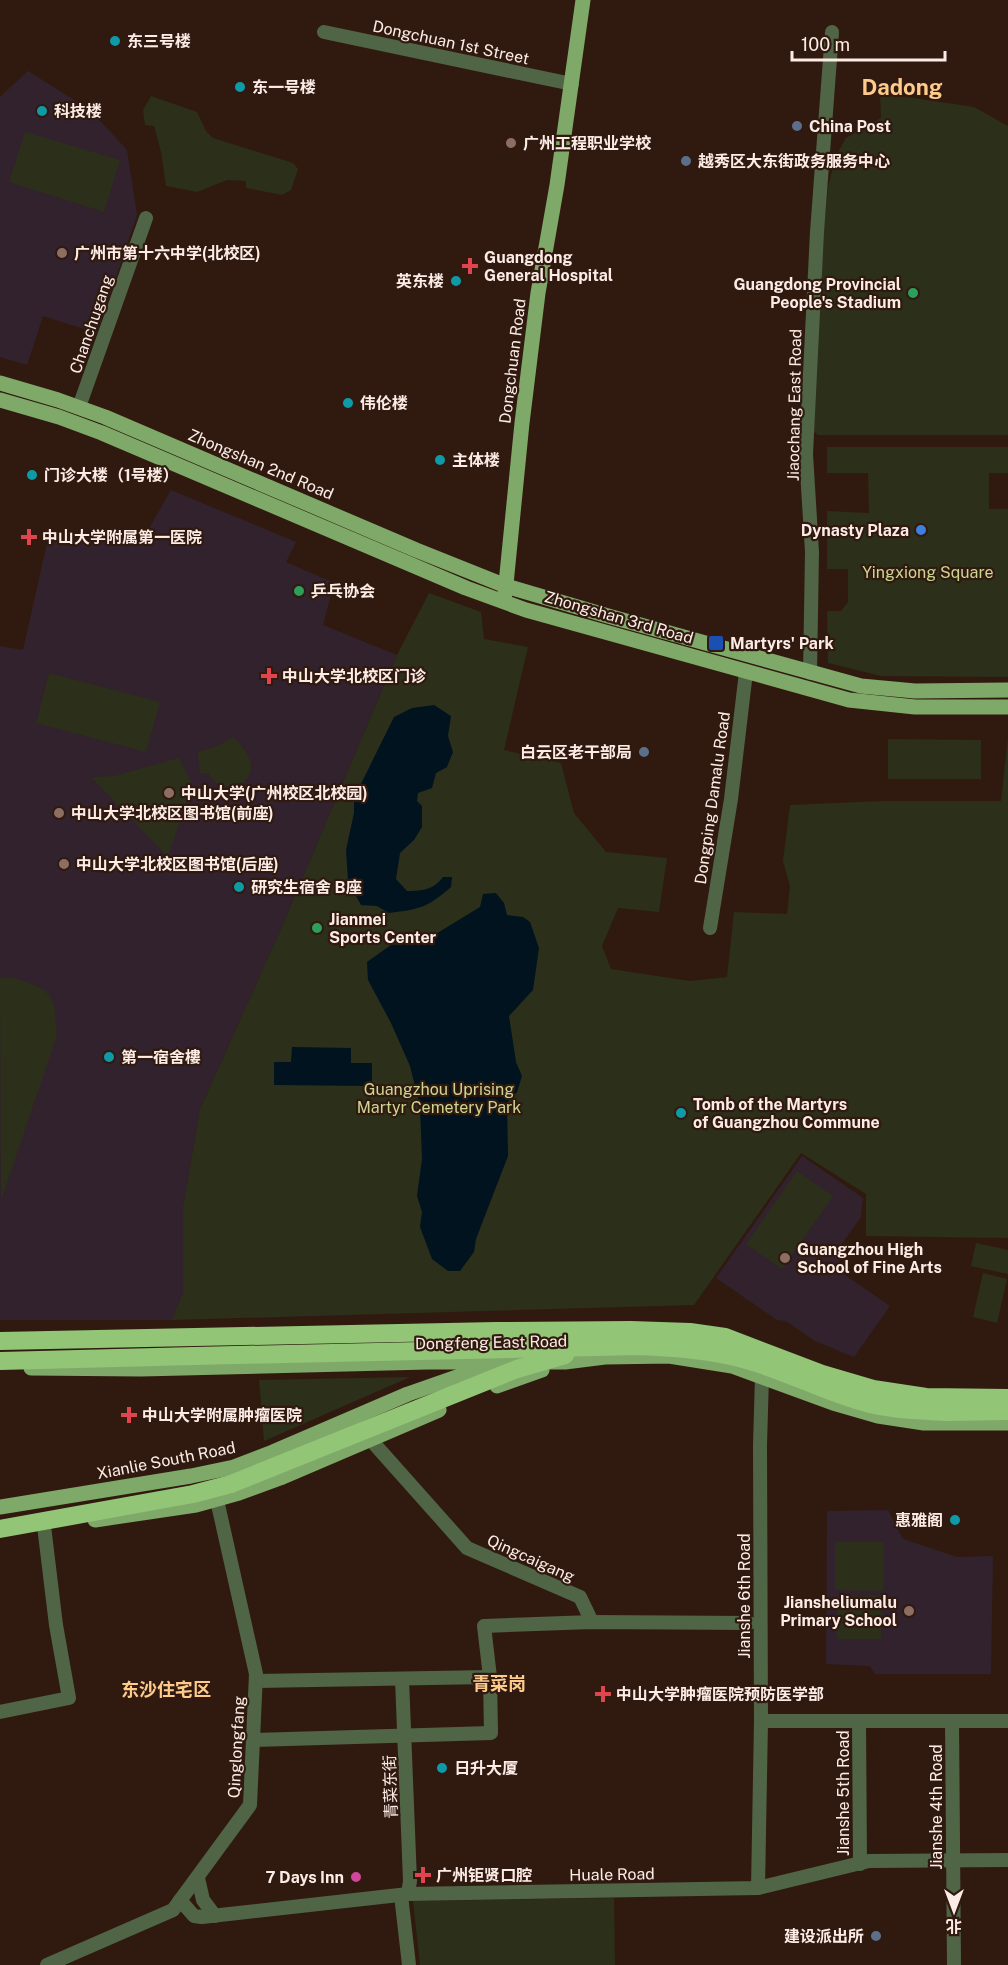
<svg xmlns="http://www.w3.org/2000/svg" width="1008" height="1965" viewBox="0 0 1008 1965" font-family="'Public Sans','Noto Sans SC',sans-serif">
<rect width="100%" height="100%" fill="#301a10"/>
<g fill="#31222e">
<polygon points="28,71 90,110 127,150 137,215 97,333 43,316 27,365 0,357 0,97"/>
<polygon points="171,490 296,542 286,562 334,583 323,625 397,655 280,931 200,1109 183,1207 183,1292 172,1320 0,1320 0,646 23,650 47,543 69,532 139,546"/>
<polygon points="802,1156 863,1198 861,1217 841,1245 839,1271 890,1306 854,1357 815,1341 786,1321 777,1320 716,1278"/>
<polygon points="888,1510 903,1539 957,1557 993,1556 991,1674 875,1674 870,1666 826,1664 827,1511"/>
</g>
<g fill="#2c2f1a">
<polygon points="880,93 974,107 1008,126 1008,435 818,435 812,430 821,257 828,187 836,156 846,138 881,118"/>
<polygon points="151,96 197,112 206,131 213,138 293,163 298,169 291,190 282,195 246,188 246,181 227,180 197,192 166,186 161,152 154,126 145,125 143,110"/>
<polygon points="25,132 120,160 104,212 9,182"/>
<polygon points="827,447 1008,447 1008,473 989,473 989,509 1008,509 1008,677 881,676 828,663 827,611 841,611 848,602 848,569 827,569 827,511 869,513 868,473 827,473"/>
<polygon points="429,593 481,612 484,639 528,647 504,750 561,763 574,813 606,852 667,858 659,912 618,908 602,946 611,969 690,981 727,977 734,912 787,914 790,886 783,861 790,805 882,801 1001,801 1008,738 1008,1238 866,1236 866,1194 801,1153 694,1305 172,1320 183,1292 183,1207 200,1109 280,931 397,655"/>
<polygon points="49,673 160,702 146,752 36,723"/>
<path d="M 234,737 C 239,743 245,749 248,756 C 262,781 225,801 208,773 L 200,774 L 198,752 L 215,747 Z"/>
<polygon points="888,739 981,740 981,779 888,779"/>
<polygon points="179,758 192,784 168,857 91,777 114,776"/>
<polygon points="0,978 14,978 27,982 41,988 49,995 54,1004 57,1035 1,1201"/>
<polygon points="797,1171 833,1196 782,1269 746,1244"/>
<polygon points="976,1243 1008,1250 1008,1274 971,1266"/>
<polygon points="983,1273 1007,1279 997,1323 973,1317"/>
<polygon points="410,1377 264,1441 259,1380"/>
<polygon points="835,1542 883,1542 883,1591 835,1590"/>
<rect x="837" y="1596" width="44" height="43"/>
<polygon points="614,1898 615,1965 420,1965 413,1901"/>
</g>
<g fill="#00131e">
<path d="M 434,705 L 451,716 L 448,736 L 453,752 L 447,767 L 436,773 L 432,788 L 418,793 L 417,801 L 422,806 L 422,827 L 414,840 L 400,853 L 396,879 L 407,891 C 421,891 434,890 443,877 L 452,877 L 451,887 C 427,908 420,909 389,913 L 377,906 L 361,905 L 348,881 L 346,850 L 354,813 L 354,798 L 394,717 L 412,708 Z"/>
<polygon points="496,893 504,903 507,915 523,917 530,922 539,948 533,990 509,1016 516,1062 522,1076 517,1092 507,1103 508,1156 476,1239 474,1252 460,1271 448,1271 432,1259 420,1227 422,1212 417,1196 422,1159 420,1106 410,1066 391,1023 368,980 367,962 391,945 421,943 480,907 483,894"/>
<polygon points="292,1047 351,1048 351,1063 372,1063 372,1086 274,1085 274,1062 291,1062"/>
</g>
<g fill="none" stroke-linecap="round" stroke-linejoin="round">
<g stroke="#506546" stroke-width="14">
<polyline points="324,32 572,84"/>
<polyline points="79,407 146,218"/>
<polyline points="810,673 812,552 806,454 817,232 832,32"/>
<polyline points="710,928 731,799 746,672"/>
<polyline points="370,1439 467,1548 580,1597 592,1622"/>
<polyline points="402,1679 410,1881 408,1894"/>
<polyline points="256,1681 490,1677"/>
<polyline points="0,1712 69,1698 56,1625 44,1526"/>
<polyline points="761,1721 1008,1721"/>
<polyline points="952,1721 954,1965"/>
<polyline points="859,1722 860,1864"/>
<polyline points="253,1740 491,1733 490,1677 484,1626 592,1622 749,1623"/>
<polyline points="198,1878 203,1900 215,1916"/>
<polyline points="758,1888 761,1721 760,1445 762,1376 760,1369"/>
<polyline points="401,1895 409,1965"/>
<polyline points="180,1900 194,1916 202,1917 408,1894 758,1888 869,1861 1008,1860"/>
<polyline points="47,1965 173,1910 250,1805 256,1674 217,1500"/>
</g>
<g stroke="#7fa968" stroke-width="15">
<polyline points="0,383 58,400 105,417 416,550 506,586 608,616 861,686 915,691 1008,690"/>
<polyline points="0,400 59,417 102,433 466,588 526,610 849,700 915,707 1008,707"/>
<polyline points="505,594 522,423 538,293 557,185 583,0"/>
<polyline points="31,1368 141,1369 428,1362 565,1362 605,1357 669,1356 732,1366 833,1403 878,1416 924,1423 1008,1423"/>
<polyline points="497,1386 542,1370"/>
<polyline points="0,1507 191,1476 234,1467 273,1452 408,1394 488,1366"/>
<polyline points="95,1520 196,1505 239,1493 280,1478 439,1410"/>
</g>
<g stroke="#92c576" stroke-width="18">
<polyline points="0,1341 496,1331 631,1330 690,1332 725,1337 822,1374 873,1389 926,1397 1008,1398"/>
<polyline points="0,1361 194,1356"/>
<polyline points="948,1412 1008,1411"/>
<polyline points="0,1529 193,1494 231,1484"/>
</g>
<g stroke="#92c576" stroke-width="18">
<path d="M 194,1356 L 639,1346 C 677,1348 716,1350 753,1362 C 793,1374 830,1394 870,1404 C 896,1410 922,1411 948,1412"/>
<polyline points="231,1484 517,1369 565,1355"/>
</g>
</g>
<g fill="#0f9aa8" stroke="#301a10" stroke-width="2">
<circle cx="115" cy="41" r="6"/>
<circle cx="240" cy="87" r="6"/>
<circle cx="42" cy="111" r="6"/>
<circle cx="456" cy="281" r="6"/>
<circle cx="348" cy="403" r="6"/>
<circle cx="440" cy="460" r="6"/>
<circle cx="32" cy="475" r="6"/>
<circle cx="239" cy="887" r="6"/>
<circle cx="109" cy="1057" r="6"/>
<circle cx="681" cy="1113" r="6"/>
<circle cx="955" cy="1520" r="6"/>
<circle cx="442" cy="1768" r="6"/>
</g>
<g fill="#5c6f8a" stroke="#301a10" stroke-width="2">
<circle cx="797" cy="126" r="6"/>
<circle cx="686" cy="161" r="6"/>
<circle cx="644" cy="752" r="6"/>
<circle cx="876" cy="1936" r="6"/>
</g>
<g fill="#8d6e63" stroke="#301a10" stroke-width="2">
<circle cx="511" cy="143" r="6"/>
<circle cx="62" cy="253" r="6"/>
<circle cx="169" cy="793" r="6"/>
<circle cx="59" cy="813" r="6"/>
<circle cx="64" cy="864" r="6"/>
<circle cx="785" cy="1258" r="6"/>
<circle cx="909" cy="1611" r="6"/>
</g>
<g fill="#e0444e" stroke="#301a10" stroke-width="2">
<path d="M467 257h6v6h6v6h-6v6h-6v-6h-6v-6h6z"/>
<path d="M26 528h6v6h6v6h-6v6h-6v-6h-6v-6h6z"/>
<path d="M266 667h6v6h6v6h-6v6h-6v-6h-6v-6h6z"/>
<path d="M126 1406h6v6h6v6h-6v6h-6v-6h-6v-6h6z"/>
<path d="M600 1685h6v6h6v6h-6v6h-6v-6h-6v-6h6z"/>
<path d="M420 1866h6v6h6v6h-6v6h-6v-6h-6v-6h6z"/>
</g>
<g fill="#2e9e5b" stroke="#301a10" stroke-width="2">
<circle cx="913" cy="293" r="6"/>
<circle cx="299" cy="591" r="6"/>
<circle cx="317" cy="928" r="6"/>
</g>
<circle fill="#3f7fe0" stroke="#301a10" stroke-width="2" cx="921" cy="530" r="6"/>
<rect fill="#1a4fb4" stroke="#301a10" stroke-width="2" x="708" y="635" width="16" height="16" rx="3"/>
<circle fill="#d1479c" stroke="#301a10" stroke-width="2" cx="356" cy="1877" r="6"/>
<g text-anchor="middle" stroke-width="4.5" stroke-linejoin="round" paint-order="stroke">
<g font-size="16" font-weight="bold" fill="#fdece6" stroke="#301a10" text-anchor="start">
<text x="127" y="47">东三号楼</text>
<text x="252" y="93">东一号楼</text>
<text x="54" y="117">科技楼</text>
<text x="809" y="132">China Post</text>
<text x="523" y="149">广州工程职业学校</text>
<text x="698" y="167">越秀区大东街政务服务中心</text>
<text x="74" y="259">广州市第十六中学(北校区)</text>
<text x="484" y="263">Guangdong<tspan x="484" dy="18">General Hospital</tspan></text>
<text x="444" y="287" text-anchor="end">英东楼</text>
<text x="901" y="290" text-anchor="end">Guangdong Provincial<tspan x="901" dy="18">People's Stadium</tspan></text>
<text x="360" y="409">伟伦楼</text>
<text x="452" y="466">主体楼</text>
<text x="44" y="481">门诊大楼（1号楼）</text>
<text x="909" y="536" text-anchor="end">Dynasty Plaza</text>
<text x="42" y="543">中山大学附属第一医院</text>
<text x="311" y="597">乒乓协会</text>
<text x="730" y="649">Martyrs' Park</text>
<text x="282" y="682">中山大学北校区门诊</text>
<text x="632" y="758" text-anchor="end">白云区老干部局</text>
<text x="181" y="799">中山大学(广州校区北校园)</text>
<text x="71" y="819">中山大学北校区图书馆(前座)</text>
<text x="76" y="870">中山大学北校区图书馆(后座)</text>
<text x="251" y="893">研究生宿舍 B座</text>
<text x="329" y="925">Jianmei<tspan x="329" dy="18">Sports Center</tspan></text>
<text x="121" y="1063">第一宿舍樓</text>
<text x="693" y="1110">Tomb of the Martyrs<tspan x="693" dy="18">of Guangzhou Commune</tspan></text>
<text x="797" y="1255">Guangzhou High<tspan x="797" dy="18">School of Fine Arts</tspan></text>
<text x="142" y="1421">中山大学附属肿瘤医院</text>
<text x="943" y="1526" text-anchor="end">惠雅阁</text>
<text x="897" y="1608" text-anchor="end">Jiansheliumalu<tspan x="897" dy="18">Primary School</tspan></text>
<text x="616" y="1700">中山大学肿瘤医院预防医学部</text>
<text x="454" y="1774">日升大厦</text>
<text x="436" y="1881">广州钜贤口腔</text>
<text x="344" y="1883" text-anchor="end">7 Days Inn</text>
<text x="864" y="1942" text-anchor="end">建设派出所</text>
</g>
<g font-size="16" fill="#fdece6" stroke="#301a10">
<text transform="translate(451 42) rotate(12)" y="6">Dongchuan 1st Street</text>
<text transform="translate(91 324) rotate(-71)" y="6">Chanchugang</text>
<text transform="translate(512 361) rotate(-83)" y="6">Dongchuan Road</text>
<text transform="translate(794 405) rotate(-89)" y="6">Jiaochang East Road</text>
<text transform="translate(261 464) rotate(23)" y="6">Zhongshan 2nd Road</text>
<text transform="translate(619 617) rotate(16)" y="6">Zhongshan 3rd Road</text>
<text transform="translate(712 798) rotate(-82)" y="6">Dongping Damalu Road</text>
<text transform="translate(491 1342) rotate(-1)" y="6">Dongfeng East Road</text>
<text transform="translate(166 1460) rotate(-11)" y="6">Xianlie South Road</text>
<text transform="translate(531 1558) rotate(24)" y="6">Qingcaigang</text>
<text transform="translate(744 1596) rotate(-90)" y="6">Jianshe 6th Road</text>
<text transform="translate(236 1747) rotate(-87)" y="6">Qinglongfang</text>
<text transform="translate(390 1787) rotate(-92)" y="6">青菜东街</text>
<text transform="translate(843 1793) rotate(-90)" y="6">Jianshe 5th Road</text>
<text transform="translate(936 1807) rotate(-90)" y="6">Jianshe 4th Road</text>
<text transform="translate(612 1874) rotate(-1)" y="6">Huale Road</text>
</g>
<g font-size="16" fill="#cbd692" stroke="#301a10">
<text x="928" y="578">Yingxiong Square</text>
<text x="439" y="1095">Guangzhou Uprising<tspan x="439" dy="18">Martyr Cemetery Park</tspan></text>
</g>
<g font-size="18" font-weight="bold" fill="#fecb8b" stroke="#301a10">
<text x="499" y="1690">青菜岗</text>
<text x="166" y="1696">东沙住宅区</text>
</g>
<g font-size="22" font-weight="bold" fill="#fecb8b" stroke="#301a10">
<text x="902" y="95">Dadong</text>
</g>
</g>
<g transform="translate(954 1911) rotate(180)" stroke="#301a10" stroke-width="4.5" paint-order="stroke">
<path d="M0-4.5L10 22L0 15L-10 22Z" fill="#fdece6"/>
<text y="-9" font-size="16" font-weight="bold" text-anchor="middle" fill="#fdece6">北</text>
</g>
<path d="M792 51v9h153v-9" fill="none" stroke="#fdece6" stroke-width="3"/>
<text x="801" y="51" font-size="18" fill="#fdece6" stroke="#301a10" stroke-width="4.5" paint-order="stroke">100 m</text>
</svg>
